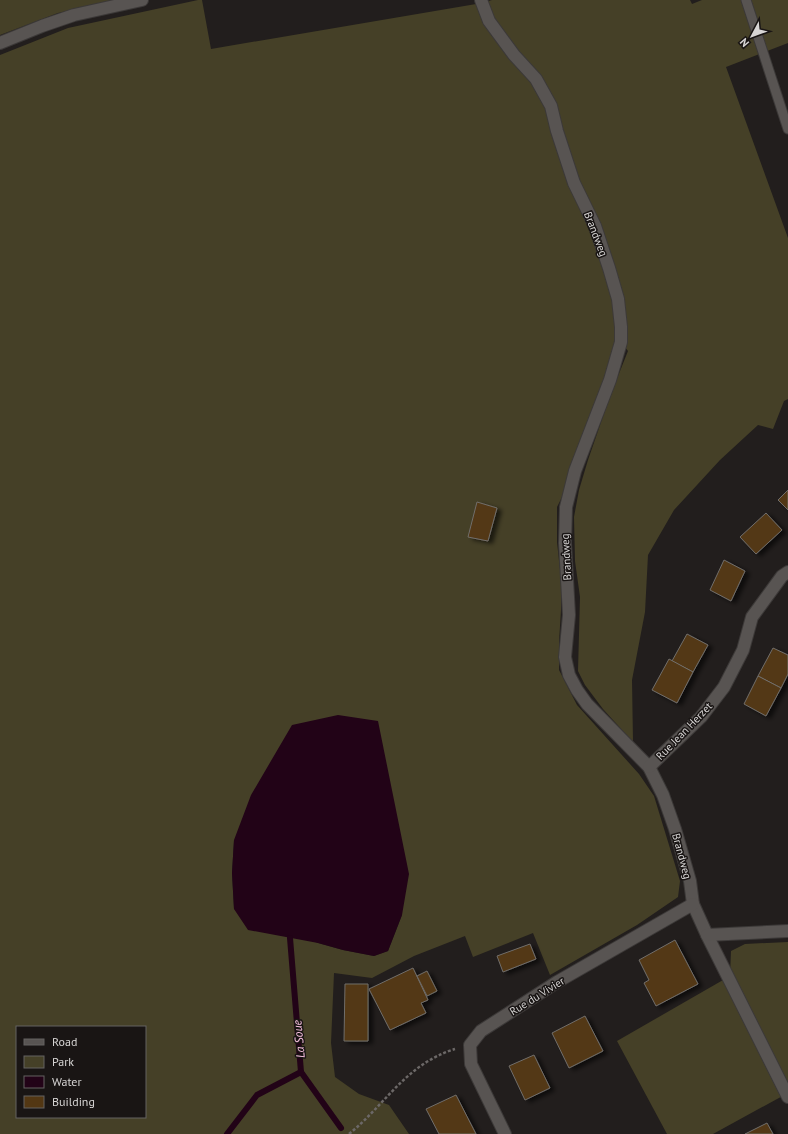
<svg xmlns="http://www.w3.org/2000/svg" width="788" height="1134" viewBox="0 0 788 1134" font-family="'PT Sans',sans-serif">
<defs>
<filter id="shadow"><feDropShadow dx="4.5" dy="2.5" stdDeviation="2" flood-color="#0009"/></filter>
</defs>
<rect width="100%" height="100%" fill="#221e1d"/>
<g fill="#454027" fill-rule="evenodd">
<polygon points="0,0 119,0 58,13 0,35"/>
<path d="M 198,0 L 202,0 L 211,49 L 482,3 L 492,0 L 690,0 L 692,4 L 702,0 L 788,0 L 788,43 L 726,67 L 788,238 L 788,399 L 784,401 L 773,429 L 758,425 L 720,460 L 674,510 L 648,555 L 645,612 L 632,680 L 633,742 L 603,709 L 585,685 L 578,671 L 580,597 L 575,561 L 574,517 L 579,490 L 588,460 L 610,396 L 628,351 L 621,342 L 575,471 L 557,507 L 557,542 L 561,579 L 561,610 L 559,642 L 559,670 L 577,705 L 639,774 L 654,796 L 680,881 L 678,897 L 637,925 L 550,975 L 533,933 L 473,957 L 465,936 L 414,956 L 372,978 L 334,973 L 331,1043 L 335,1077 L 359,1094 L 389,1105 L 409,1134 L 0,1134 L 0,55 L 68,28 ZM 234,840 L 402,915 L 388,951 L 374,956 L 343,950 L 318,943 L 234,909 L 232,873 ZM 17,1027 L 145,1027 L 145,1117 L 17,1117 Z"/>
<polygon points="788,942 788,1093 713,1134 667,1134 617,1041 730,976 731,951 745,944"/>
</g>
<polygon fill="#220317" points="338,715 378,721 409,874 402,915 388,951 374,956 343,950 318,943 248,930 234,909 232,873 234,840 251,795 292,725"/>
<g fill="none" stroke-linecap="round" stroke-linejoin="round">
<g stroke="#220317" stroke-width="6">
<polyline points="290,938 301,1072 341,1128"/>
<polyline points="227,1134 257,1095 301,1072"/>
</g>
</g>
<g fill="#533713" stroke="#716e6b" filter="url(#shadow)">
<polygon points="788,490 788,510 778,500"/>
<polygon points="477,502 497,508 488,541 468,537"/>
<polygon points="766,513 782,530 756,554 740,537"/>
<polygon points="724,560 745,571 731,601 710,590"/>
<polygon points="687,634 708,645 693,672 672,661"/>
<polygon points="773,648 788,655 788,674 781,688 758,676"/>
<polygon points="669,659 693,672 677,703 652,690"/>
<polygon points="758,676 781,688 766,716 744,704"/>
<polygon points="675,940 698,984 656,1006 644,983 649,980 639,960"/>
<polygon points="530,944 536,959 503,972 497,956"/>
<polygon points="413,968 428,1000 421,1003 426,1013 390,1030 369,989"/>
<polygon points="427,971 437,991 427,996 417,976"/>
<polygon points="345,984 368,984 368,1041 344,1041"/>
<polygon points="585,1016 603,1051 569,1068 552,1033"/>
<polygon points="534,1055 550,1088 525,1100 509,1066"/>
<polygon points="456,1095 476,1134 439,1134 426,1109"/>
<polygon points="767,1123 773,1134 745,1134"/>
</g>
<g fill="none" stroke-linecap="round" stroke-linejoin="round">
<defs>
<polyline id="lane" points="746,0 788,129"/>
<g id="street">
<polyline points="481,0 489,21 514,55 536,79 551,106 557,131 574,183 595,226 609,268 618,299 621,327 621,342 610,380 575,471 566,507 565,543 569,615 565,657 569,675 577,690 587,704 649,767 663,795 675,829 690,881 693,904 707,935 788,1097"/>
<polyline points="0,43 42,26 74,15 142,0"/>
<polyline points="649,767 701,717 724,687 743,650 752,617 782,576 788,572"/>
<polyline points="707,935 788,931"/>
<polyline points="505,1134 471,1064 470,1045 481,1031 557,982 693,904"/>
</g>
</defs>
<use href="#lane" stroke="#3c3938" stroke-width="11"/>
<use href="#street" stroke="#3c3938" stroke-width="14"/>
<path stroke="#6c6867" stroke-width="2.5" stroke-dasharray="3 2" stroke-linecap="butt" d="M 349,1134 C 386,1104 406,1064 455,1049"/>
<use href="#lane" stroke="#585452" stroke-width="9"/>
<use href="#street" stroke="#585452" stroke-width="12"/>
</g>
<g text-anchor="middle" stroke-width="3" stroke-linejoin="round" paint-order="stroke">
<g font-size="11" fill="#d7d5d4" stroke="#191514">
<text transform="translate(596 234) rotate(69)" y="4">Brandweg</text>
<text transform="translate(566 557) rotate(-93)" y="4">Brandweg</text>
<text transform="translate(684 731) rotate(-46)" y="4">Rue Jean Herzet</text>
<text transform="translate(682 856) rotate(75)" y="4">Brandweg</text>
<text transform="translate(537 996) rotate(-32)" y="4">Rue du Vivier</text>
</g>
<g font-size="12" font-style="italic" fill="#fac2e1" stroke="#191514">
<text transform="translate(299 1039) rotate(-95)" y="4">La Soue</text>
</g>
</g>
<rect x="16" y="1026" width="130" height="92" fill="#191514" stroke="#656261"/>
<rect x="24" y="1039" width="20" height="6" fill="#585452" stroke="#656261"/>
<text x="52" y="1046" font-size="12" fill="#d7d5d4">Road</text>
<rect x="24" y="1056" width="20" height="12" fill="#454027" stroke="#656261"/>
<text x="52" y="1066" font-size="12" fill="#d7d5d4">Park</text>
<rect x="24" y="1076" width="20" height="12" fill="#220317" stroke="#656261"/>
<text x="52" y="1086" font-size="12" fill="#d7d5d4">Water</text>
<rect x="24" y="1096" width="20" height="12" fill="#533713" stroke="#656261"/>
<text x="52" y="1106" font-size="12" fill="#d7d5d4">Building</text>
<g transform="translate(752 36) rotate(229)" stroke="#191514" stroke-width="3" paint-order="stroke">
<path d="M0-3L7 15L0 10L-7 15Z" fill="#d7d5d4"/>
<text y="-6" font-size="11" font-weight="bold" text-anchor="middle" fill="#d7d5d4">N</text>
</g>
</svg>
